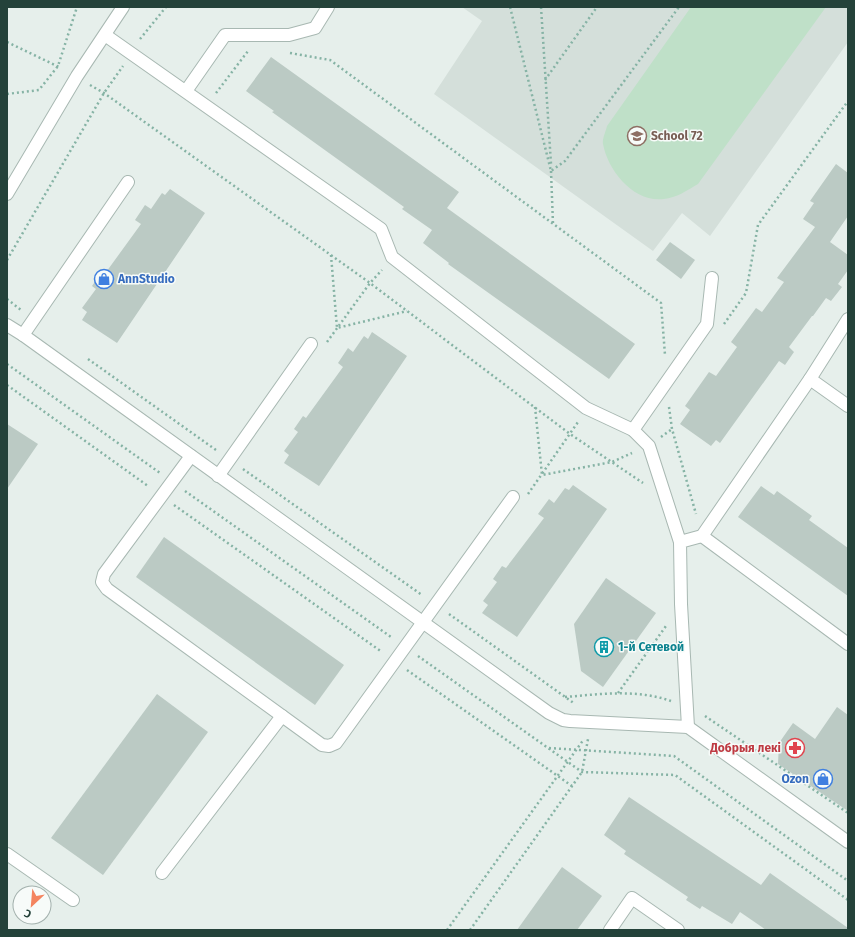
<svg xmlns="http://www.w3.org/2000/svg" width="855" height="937" viewBox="0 0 855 937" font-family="'Fira Sans',sans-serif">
<rect width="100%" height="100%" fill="#e6efeb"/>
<polygon fill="#d4dfda" points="462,7 848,7 848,42 710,236 682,213 653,251 434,94 482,21"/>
<path fill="#bfe0c8" d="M 691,7 L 826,7 L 698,184 C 688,190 676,198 664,199 C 634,203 608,171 603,144 C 602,139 606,131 607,126 Z"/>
<g fill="#bbcac4">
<polygon points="271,57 459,192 447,208 635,344 609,379 448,264 449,263 423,243 432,230 402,209 404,207 272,112 274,111 246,91"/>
<polygon points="836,164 848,173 848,216 830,242 848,255 848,270 838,284 842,287 831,301 826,298 813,316 812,316 789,347 794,352 785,365 779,361 720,443 716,440 711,446 680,424 690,410 685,406 709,372 716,376 737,347 731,342 756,308 762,312 784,282 777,278 815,227 803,219 814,203 810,201"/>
<polygon points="170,189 205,213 117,343 82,320 87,312 82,308 96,289 92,286 101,273 104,275 141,224 135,220 145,205 151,209 162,193 165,195"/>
<polygon points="670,242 695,260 681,279 656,260"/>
<polygon points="372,332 407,356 319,486 284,463 289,455 284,451 298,432 294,429 303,416 306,418 343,367 338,363 348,348 353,352 364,336 368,339"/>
<polygon points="7,424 38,444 7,489"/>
<polygon points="573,485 607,509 517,637 482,613 488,605 483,601 497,582 493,579 502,566 506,568 544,518 538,514 549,499 554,503 565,488 569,490"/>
<polygon points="761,486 774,495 777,491 812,516 809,520 848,548 848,596 738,517"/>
<polygon points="164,537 344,665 315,705 136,577"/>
<polygon points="606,578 656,613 603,687 581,671 574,624"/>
<polygon points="157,694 208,732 103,875 51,838"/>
<polygon points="837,707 848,715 848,811 778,764 779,743 793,723 815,739"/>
<polygon points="629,797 761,885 770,873 848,928 848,930 766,930 740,912 732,924 702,906 700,909 686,900 688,897 624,854 626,851 604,835"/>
<polygon points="562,867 602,896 577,930 517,930"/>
</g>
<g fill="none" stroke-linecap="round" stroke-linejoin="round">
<defs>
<g id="lane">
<polyline points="105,35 381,229 392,257 586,408 633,430 649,446 680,542"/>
<polyline points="186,91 225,35 289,35 315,28 328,7"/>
<polyline points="7,194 77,76 123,7"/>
<polyline points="7,325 23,335 549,713 563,720 570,721 688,727 848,842"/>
<polyline points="23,335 128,182"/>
<polyline points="810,379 848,406"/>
<polyline points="633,430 707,324 712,278"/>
<polyline points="191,456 104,574 102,582 107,589 322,745 329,746 336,743 513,497"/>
<polyline points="218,476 311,344"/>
<polyline points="702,536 848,644"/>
<polyline points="688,727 681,604 680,542 702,536 810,379 848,319"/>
<polyline points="7,854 73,900"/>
<polyline points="162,873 282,716"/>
<polyline points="610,930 632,898 678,930"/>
</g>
</defs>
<use href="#lane" stroke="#a8b8b2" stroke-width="14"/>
<g stroke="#86b3a5" stroke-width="2.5" stroke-dasharray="2 3" stroke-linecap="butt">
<polyline points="510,7 551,171 565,161 679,7"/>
<polyline points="541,7 551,164"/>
<polyline points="140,39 166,7"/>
<polyline points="7,42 59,67"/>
<polyline points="290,53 330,60 661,303 665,355"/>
<polyline points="545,80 597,7"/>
<polyline points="90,85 104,93 370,283 382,270"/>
<polyline points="216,93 248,51"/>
<polyline points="7,94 39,90 58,66 77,7"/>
<polyline points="551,171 553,224"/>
<polyline points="331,255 337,328 407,311"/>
<polyline points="7,260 104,93 123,66"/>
<polyline points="7,299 21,310"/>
<polyline points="724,324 746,293 758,225 848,101"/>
<polyline points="327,342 370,283 570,434 643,483"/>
<polyline points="88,359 216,450"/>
<polyline points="7,364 160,473"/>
<polyline points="7,385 148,486"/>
<polyline points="535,407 542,475 612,462 632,453"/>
<polyline points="669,407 672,429 696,514"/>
<polyline points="661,437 672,429"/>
<polyline points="243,469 422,595"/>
<polyline points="185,491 391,637"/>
<polyline points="528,494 578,422"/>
<polyline points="174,505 382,652"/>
<polyline points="449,614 575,704"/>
<polyline points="418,656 582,772 675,775 848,900"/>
<polyline points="407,670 572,786"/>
<polyline points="618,693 666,626"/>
<path d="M 565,697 C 601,694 637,689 671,701"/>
<polyline points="705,716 848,813"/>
<polyline points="549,748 674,756 848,881"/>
<polyline points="447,930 584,739"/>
<polyline points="470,930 582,772 588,739"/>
</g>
<use href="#lane" stroke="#fff" stroke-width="12"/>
</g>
<defs>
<symbol id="school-ring" viewBox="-11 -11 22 22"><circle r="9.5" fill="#f7fbf9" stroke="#8d6e63" stroke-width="1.5"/><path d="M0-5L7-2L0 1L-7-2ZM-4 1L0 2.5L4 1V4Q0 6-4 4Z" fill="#8d6e63"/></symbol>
<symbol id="shop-ring" viewBox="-11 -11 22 22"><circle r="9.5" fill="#f7fbf9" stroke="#3f7fe0" stroke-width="1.5"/><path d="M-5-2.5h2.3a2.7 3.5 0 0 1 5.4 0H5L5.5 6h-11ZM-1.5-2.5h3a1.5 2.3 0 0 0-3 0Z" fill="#3f7fe0"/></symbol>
<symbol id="building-ring" viewBox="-11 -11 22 22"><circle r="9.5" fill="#f7fbf9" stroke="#0f9aa8" stroke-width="1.5"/><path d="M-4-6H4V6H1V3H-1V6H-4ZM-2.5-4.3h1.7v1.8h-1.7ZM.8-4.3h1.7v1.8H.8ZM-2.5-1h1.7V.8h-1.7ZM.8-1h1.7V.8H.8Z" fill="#0f9aa8"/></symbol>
<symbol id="pharmacy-ring" viewBox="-11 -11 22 22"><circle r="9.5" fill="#f7fbf9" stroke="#e0444e" stroke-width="1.5"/><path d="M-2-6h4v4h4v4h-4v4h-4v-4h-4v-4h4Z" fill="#e0444e"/></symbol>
</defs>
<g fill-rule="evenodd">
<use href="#school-ring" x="626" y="125" width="22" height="22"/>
<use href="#shop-ring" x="93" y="268" width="22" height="22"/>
<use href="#building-ring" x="593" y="636" width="22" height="22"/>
<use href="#pharmacy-ring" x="784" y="737" width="22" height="22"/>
<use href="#shop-ring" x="812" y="768" width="22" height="22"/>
</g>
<g text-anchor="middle" stroke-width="3" stroke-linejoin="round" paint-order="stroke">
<g font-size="12" font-weight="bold" fill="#785e54" stroke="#f7fbf9" text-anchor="start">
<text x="651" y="140">School 72</text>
</g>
<g font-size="12" font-weight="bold" fill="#366cbe" stroke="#f7fbf9" text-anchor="start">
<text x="118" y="283">AnnStudio</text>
<text x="809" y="783" text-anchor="end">Ozon</text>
</g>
<g font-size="12" font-weight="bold" fill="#0d838f" stroke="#f7fbf9" text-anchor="start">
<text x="618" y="651">1-й Сетевой</text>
</g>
<g font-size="12" font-weight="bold" fill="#be3a42" stroke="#f7fbf9" text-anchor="end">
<text x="781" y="752">Добрыя лекі</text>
</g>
</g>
<rect width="855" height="937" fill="none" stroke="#24423a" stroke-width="16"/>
<g transform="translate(32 905) rotate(206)"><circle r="19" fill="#f7fbf9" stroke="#a3b1ad"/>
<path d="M0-3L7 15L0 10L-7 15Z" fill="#f4845f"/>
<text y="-6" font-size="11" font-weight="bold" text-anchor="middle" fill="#24423a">С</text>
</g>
</svg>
